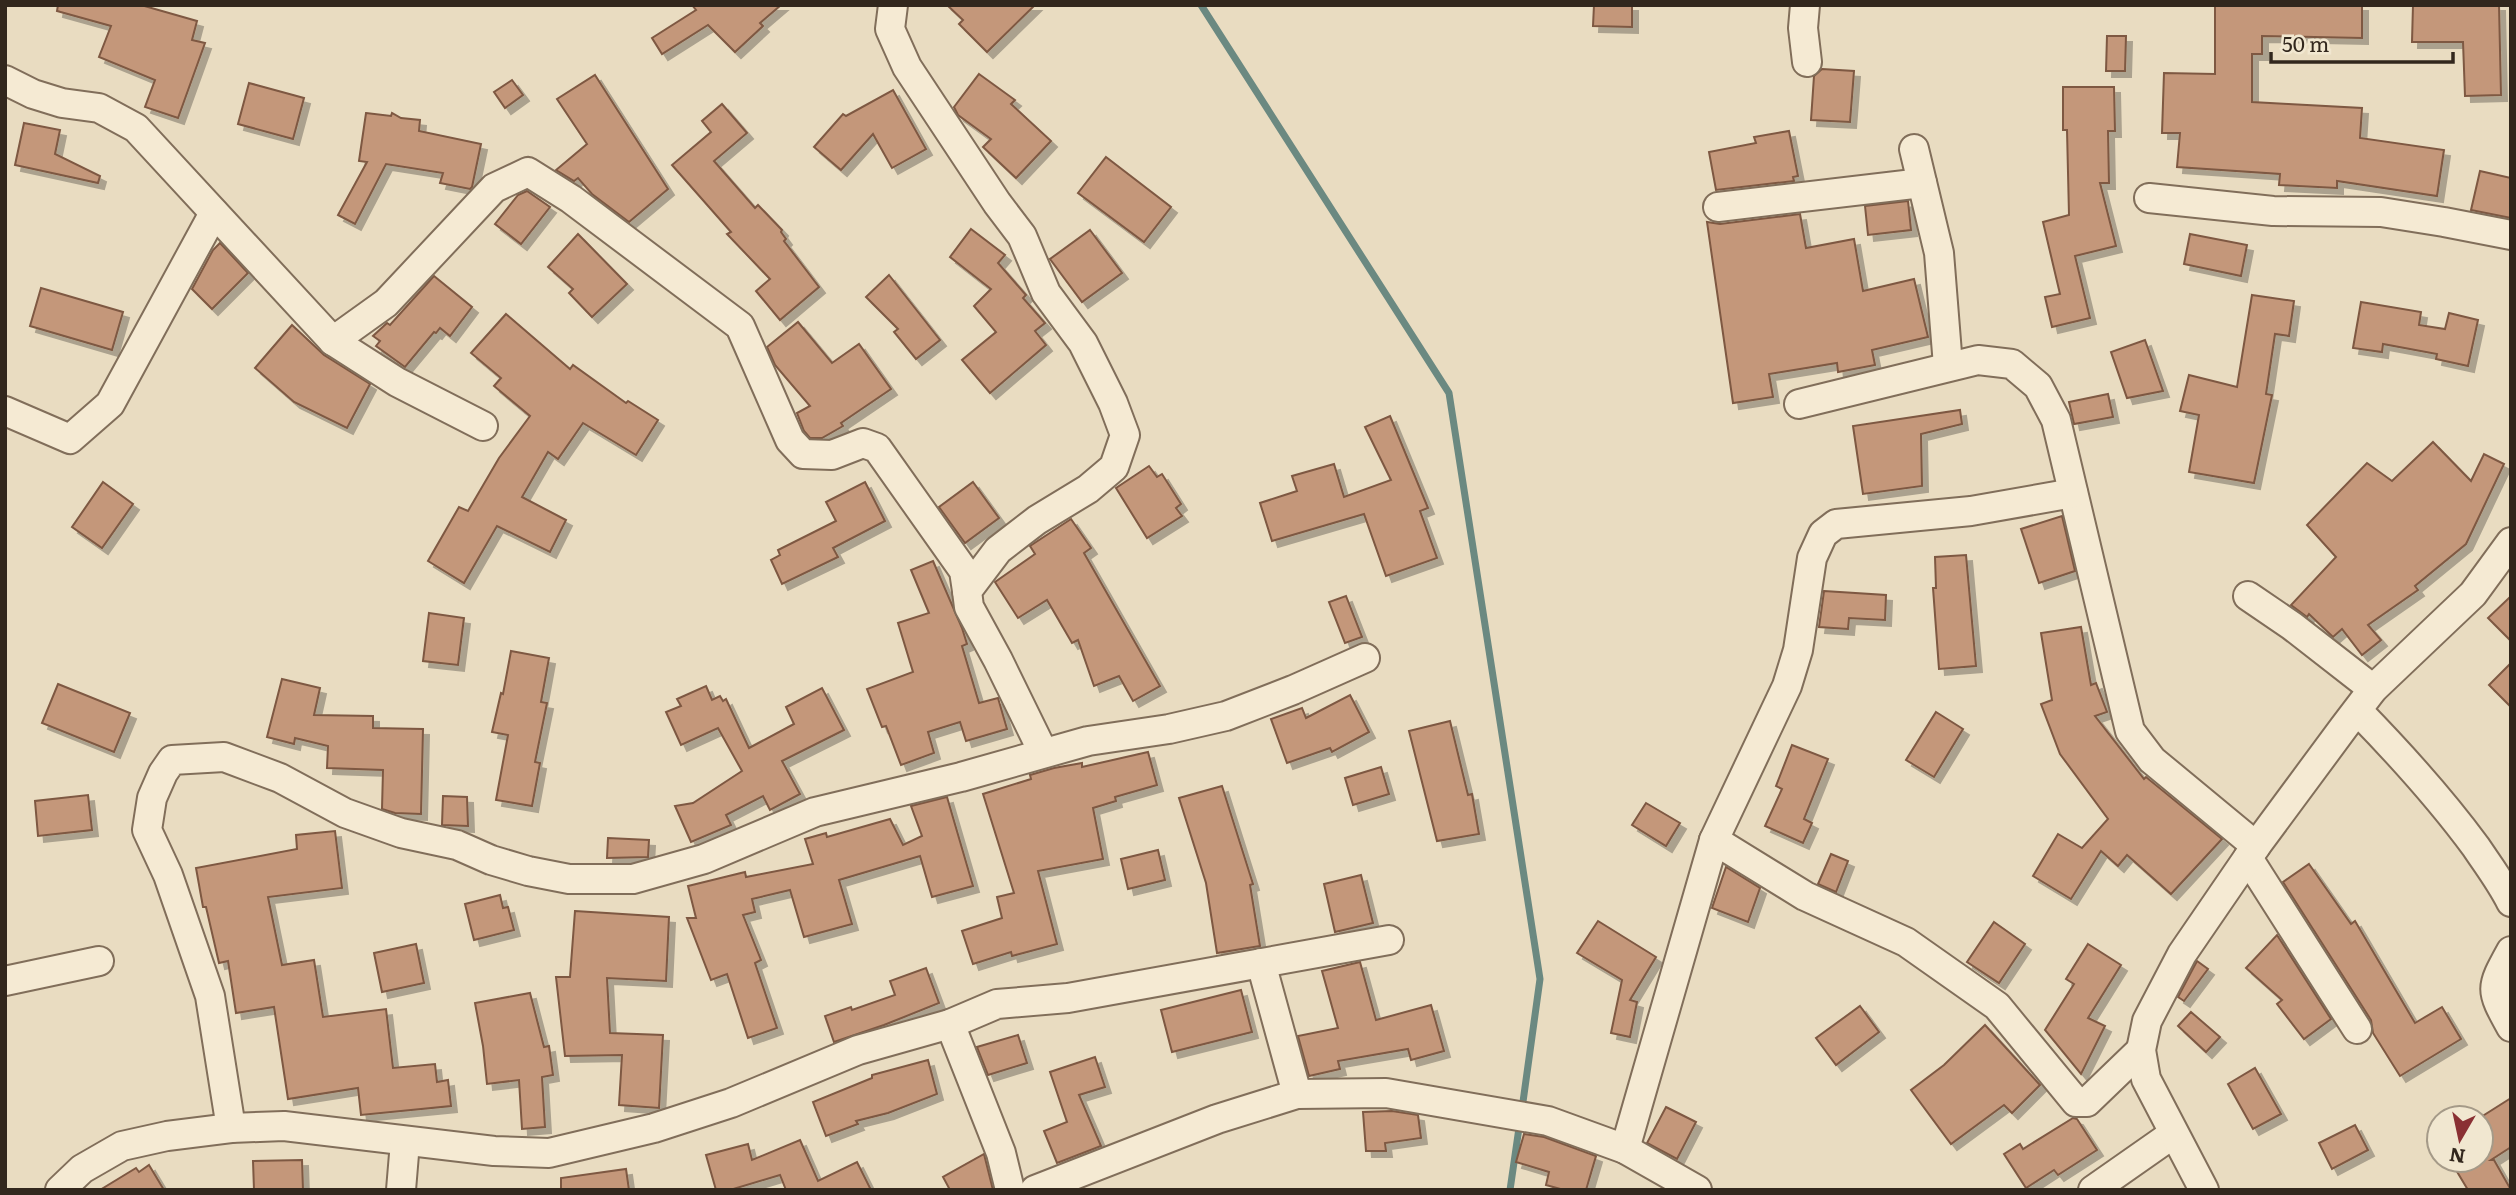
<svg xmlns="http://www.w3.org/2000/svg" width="2516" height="1195" viewBox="0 0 2516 1195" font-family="Literata,serif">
<defs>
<filter id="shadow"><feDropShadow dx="6" dy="6" stdDeviation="0" flood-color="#0004"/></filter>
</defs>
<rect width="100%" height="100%" fill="#e9dcc1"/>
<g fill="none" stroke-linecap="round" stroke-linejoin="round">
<g stroke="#6b8981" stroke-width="7">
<polyline points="1201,5 1449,393 1540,979 1522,1109"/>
<polyline points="1510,1190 1520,1121"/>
</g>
</g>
<g fill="#c4977a" stroke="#7e5842" stroke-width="2" filter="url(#shadow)">
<polygon points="58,5 141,5 197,21 192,40 205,43 178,118 145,107 155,80 99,57 111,26 57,11"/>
<polygon points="692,5 781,5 760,23 763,26 735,52 708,25 662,54 652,38 696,10"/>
<polygon points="947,5 1035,5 987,52 959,24 963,20"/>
<polygon points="1594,5 1632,5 1632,27 1593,26"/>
<polygon points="2215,5 2362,5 2362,38 2262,36 2262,54 2252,54 2252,102 2362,108 2360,138 2444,150 2437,196 2337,181 2337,188 2279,185 2280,174 2177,167 2180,133 2162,133 2164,73 2215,74"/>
<polygon points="2413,5 2499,5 2501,95 2465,96 2463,42 2412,42"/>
<polygon points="2107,36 2126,36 2125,71 2106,71"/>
<polygon points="1822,69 1854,71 1850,122 1811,120 1814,76"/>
<polygon points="979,74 1015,100 1011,104 1051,141 1016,178 983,147 991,139 958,115 954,107"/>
<polygon points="595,75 668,189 629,222 592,194 578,178 574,181 556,170 587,144 557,99"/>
<polygon points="512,80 523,95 505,108 494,92"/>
<polygon points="249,83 304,98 293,139 238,124"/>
<polygon points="2063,87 2114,87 2115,131 2108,131 2109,183 2100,183 2116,246 2075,256 2090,318 2052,327 2045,297 2060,294 2043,222 2069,215 2067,130 2063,130"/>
<polygon points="893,90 926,149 892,168 873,134 841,170 814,147 843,114 846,116"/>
<polygon points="722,104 747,133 714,161 755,208 758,205 782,230 781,232 786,239 784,241 819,287 780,320 756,291 770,279 727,234 731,232 672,165 711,132 702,121"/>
<polygon points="366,113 391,116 392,113 401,118 420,120 419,131 481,144 472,187 470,189 440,183 443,173 386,164 355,224 338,215 367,162 359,161"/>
<polygon points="24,123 60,130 55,154 100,176 98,183 15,165"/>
<polygon points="1789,131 1798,176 1793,177 1794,181 1716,190 1709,152 1756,143 1754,137"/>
<polygon points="1106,157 1171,207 1144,242 1078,193"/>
<polygon points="2480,171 2511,178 2511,218 2471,210"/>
<polygon points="527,191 550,207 521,244 495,224 518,195"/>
<polygon points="1908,201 1911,230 1868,235 1865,206"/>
<polygon points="1800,214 1806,248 1854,239 1863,291 1914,279 1928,337 1872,350 1875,365 1838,372 1837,363 1769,374 1773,397 1733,403 1707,222 1720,224"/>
<polygon points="971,229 1005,255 998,263 1026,295 1023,298 1045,323 1035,331 1046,345 990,393 962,360 996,332 974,306 991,289 950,257"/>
<polygon points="1090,230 1122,273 1082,302 1050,259"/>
<polygon points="578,234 627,284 592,317 569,293 573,289 548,267"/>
<polygon points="2190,234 2247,245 2241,276 2184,264"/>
<polygon points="220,243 248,273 212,309 192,289 213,250"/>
<polygon points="889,275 940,340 916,359 894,332 898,329 866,297"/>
<polygon points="434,276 472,307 450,336 440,328 436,333 434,332 405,367 376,346 380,341 373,336 387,323 390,325"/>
<polygon points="41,288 123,312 112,350 30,326"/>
<polygon points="2252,295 2294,301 2289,336 2275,334 2266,394 2272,395 2254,483 2189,472 2199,415 2180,411 2189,375 2237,387"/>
<polygon points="2361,302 2421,312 2419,325 2445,329 2449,313 2478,320 2468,366 2436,359 2437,354 2383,344 2382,352 2353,348"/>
<polygon points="506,314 570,369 573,365 626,403 628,401 658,420 636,455 583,423 558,459 548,452 522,497 566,520 550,552 497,526 464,583 428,561 459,507 468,511 499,458 530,416 494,386 501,378 471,353"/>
<polygon points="798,322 832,363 859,344 891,389 841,423 843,426 822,438 810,438 804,431 797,413 810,406 775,365 767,347"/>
<polygon points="292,325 324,355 370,384 347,428 294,402 255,368"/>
<polygon points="2145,340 2163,391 2127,398 2111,352"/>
<polygon points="2108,394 2113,417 2074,424 2069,402"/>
<polygon points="1960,410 1962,424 1921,434 1922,486 1863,494 1853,426"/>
<polygon points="1390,416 1428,508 1420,511 1437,558 1386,576 1364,514 1272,541 1260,503 1297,491 1292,476 1334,464 1344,497 1391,480 1365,427"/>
<polygon points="2433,442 2471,481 2484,454 2504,464 2466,544 2415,586 2418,590 2368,625 2381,640 2362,655 2342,629 2333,637 2309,614 2307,617 2291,605 2336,557 2307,525 2367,463 2392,481"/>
<polygon points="1149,466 1157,477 1162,474 1181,504 1176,508 1182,516 1147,538 1116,488"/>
<polygon points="103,482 133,504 102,548 72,527"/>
<polygon points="865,482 885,521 833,548 838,557 782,584 771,560 780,555 778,550 836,521 826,502"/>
<polygon points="973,482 999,518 965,543 939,507"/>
<polygon points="2062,516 2075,571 2039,583 2021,529"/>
<polygon points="1071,519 1091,548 1084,553 1160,686 1133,701 1119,676 1094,686 1078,640 1072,643 1047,600 1018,618 995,582 1035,554 1030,546"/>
<polygon points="1966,555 1976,666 1939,669 1933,588 1936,588 1935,557"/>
<polygon points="933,561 962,628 967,644 962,646 979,703 998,698 1007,729 966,741 960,722 928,732 934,753 901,765 886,726 882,727 867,689 913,672 898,623 929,613 911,570"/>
<polygon points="1824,591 1886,595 1885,620 1849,618 1848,629 1819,627"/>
<polygon points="1346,596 1362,637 1345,643 1329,602"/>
<polygon points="2511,596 2511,641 2488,618"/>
<polygon points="429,613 464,618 458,665 423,661"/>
<polygon points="2081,627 2091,685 2096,683 2107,712 2095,716 2144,779 2146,777 2222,839 2171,894 2127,855 2118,866 2101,851 2071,899 2033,876 2058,834 2082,848 2108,819 2060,754 2041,704 2052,700 2041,633"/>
<polygon points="511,651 549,658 541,702 547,703 535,762 540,763 532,806 496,800 508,735 492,732 501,693 503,694"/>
<polygon points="2511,663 2511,707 2489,685"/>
<polygon points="282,679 320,688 314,715 373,716 373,728 423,729 421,814 395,813 382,809 383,770 327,768 328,746 295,738 294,744 267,737"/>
<polygon points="58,684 130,713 114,752 42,723"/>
<polygon points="706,686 712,700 720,696 723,701 726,699 749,748 794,724 786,707 822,688 844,730 782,761 800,794 770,810 763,796 726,815 731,825 691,842 675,806 693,803 742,771 718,728 681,745 666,712 681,706 677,699"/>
<polygon points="1350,695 1369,732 1332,752 1330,748 1287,763 1271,719 1302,708 1306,718"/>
<polygon points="1936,712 1963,729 1934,777 1906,760"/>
<polygon points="1450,721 1468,795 1472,794 1479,834 1437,841 1409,731"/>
<polygon points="1792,745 1828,759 1804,819 1812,823 1803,843 1765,826 1782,789 1776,786"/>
<polygon points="1148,752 1157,785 1115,797 1116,801 1093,808 1103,859 1038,871 1057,944 1012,956 1011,952 973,964 962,931 1002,918 997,897 1014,893 983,794 1031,779 1030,775 1054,768 1082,763 1082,767"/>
<polygon points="1381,767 1389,794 1353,805 1345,778"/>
<polygon points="1222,786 1253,884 1250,885 1260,946 1217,953 1206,883 1179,798"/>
<polygon points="88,795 92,830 38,836 35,801"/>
<polygon points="443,796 467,797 468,826 442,825"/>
<polygon points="947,797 973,886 932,897 920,856 839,880 852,924 804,937 790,890 752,899 755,912 743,915 761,960 755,963 777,1028 748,1038 727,974 711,980 687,918 696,918 688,886 745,872 746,877 813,864 805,839 826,833 827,837 890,819 903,845 922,836 911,806"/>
<polygon points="1646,803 1680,823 1666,846 1632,825"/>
<polygon points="335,831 342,888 268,897 282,965 314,960 323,1017 386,1009 393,1068 435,1064 437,1082 448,1080 451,1106 361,1115 358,1088 288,1099 274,1007 236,1013 228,961 219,963 206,907 203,907 196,868 297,849 296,835"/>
<polygon points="608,838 649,840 648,857 607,858"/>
<polygon points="1158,850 1165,880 1128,889 1121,859"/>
<polygon points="1831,854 1848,861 1836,892 1818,884"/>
<polygon points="2309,864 2351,924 2355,921 2415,1023 2442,1007 2461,1039 2400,1076 2373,1033 2371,1020 2283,882"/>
<polygon points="1726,867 1760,888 1748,922 1712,908"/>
<polygon points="1361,875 1373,923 1335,932 1324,884"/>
<polygon points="500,895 503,908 508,907 514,930 474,940 465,904"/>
<polygon points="575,911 669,917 666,981 607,978 610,1033 663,1035 659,1108 619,1105 622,1055 565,1056 556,977 570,977"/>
<polygon points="1598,921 1656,957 1630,1000 1637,1002 1630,1037 1611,1033 1622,980 1577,953"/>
<polygon points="1994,922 2025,944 1999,983 1967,962"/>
<polygon points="2277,935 2331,1019 2304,1039 2277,1004 2282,1000 2246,968"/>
<polygon points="416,944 424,983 382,992 374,953"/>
<polygon points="2088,944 2121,965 2088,1018 2105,1026 2081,1074 2045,1030 2074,984 2066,979"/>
<polygon points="2197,961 2208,969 2184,1001 2178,997"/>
<polygon points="1360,962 1376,1020 1431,1005 1444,1051 1411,1060 1408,1049 1338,1061 1340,1069 1309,1076 1298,1036 1338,1028 1322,971"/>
<polygon points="926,968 939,1003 884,1025 834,1042 825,1016 851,1007 852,1010 895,995 890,981"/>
<polygon points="1241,990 1252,1032 1172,1052 1161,1010"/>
<polygon points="530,993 544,1047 549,1046 553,1075 542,1077 545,1127 522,1129 519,1080 487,1084 483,1046 475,1003"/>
<polygon points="1860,1006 1879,1032 1836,1065 1816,1038"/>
<polygon points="2191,1012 2220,1037 2206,1052 2178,1026"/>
<polygon points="1985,1025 2040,1085 2012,1113 2004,1105 1951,1144 1911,1090 1944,1065"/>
<polygon points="1018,1035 1027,1063 988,1075 977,1047"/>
<polygon points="1095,1057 1105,1087 1079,1095 1101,1146 1057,1163 1044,1131 1067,1122 1050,1072"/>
<polygon points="928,1060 937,1094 888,1113 856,1121 858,1124 826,1136 813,1102 872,1078 872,1075"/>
<polygon points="2255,1068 2281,1114 2253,1129 2228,1084"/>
<polygon points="2511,1098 2511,1147 2491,1160 2494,1160 2511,1190 2468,1190 2450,1160 2481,1160 2481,1117"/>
<polygon points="1666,1107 1696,1122 1677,1159 1647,1143"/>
<polygon points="1392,1111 1418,1115 1421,1138 1385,1143 1386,1151 1366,1151 1363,1112"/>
<polygon points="2073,1118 2077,1119 2097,1150 2058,1175 2054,1170 2026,1188 2004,1154 2020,1144 2023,1149"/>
<polygon points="2355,1125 2368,1150 2332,1169 2319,1143"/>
<polygon points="1524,1134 1544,1137 1596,1156 1586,1190 1564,1190 1546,1185 1549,1172 1516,1162"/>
<polygon points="800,1140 818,1181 857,1162 871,1190 786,1190 780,1175 730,1190 716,1190 706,1155 748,1144 752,1160"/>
<polygon points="984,1154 993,1190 950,1190 943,1177"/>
<polygon points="302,1160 303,1190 254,1190 253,1161"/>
<polygon points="149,1165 164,1190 100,1190 136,1168 139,1172"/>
<polygon points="626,1169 629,1190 561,1190 561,1178"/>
</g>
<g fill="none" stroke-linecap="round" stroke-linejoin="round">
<defs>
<g id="minor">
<polyline points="893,5 890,29 907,67 997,203 1022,236 1046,293 1083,343 1113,403 1125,435 1114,467 1088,489 1037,520 998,550 967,591 969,607 998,660 1043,752"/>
<polyline points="1805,5 1803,28 1807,62"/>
<polyline points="5,80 33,94 62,103 99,108 136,128 333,341 397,382 483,426"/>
<polyline points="1914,149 1939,253 1948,366"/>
<polyline points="2149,198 2273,211 2381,212 2444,222 2511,235"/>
<polyline points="1718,207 1922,183"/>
<polyline points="333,341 386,303 494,188 528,172 571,199 740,326 790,440 803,454 832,455 863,443 877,448 964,571 967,591"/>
<polyline points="1799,404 1978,360 2012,364 2038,386 2056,420 2130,731 2152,760 2256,846"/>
<polyline points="5,411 70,439 110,404 214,213"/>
<polyline points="2248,596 2292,626 2373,689"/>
<path d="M 2358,711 C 2400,754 2440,798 2476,847 C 2488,865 2501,882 2511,902"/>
<polyline points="1714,840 1805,896 1906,942 1997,1006 2076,1102 2087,1102 2141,1050"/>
<polyline points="2248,858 2357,1029"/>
<path d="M 2511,951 C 2490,989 2490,989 2511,1027"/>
<polyline points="1261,963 1297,1094"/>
<polyline points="5,981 99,961"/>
<polyline points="950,1024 1001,1153 1010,1190"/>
<polyline points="231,1128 210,996 168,875 147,830 152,798 163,773 172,760 224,757 280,778 345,813 401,833 457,845 491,860 528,871 569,879 633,879 704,859 815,812 961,777 1088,741 1169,729 1226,716 1293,690 1365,658"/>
<polyline points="1625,1149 1714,840 1787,686 1798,650 1812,558 1823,534 1836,524 1971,511 2073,493"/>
<polyline points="60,1190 82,1169 122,1146 167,1136 231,1128 284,1126 494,1151 549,1153 654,1128 731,1103 858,1050 950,1024 997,1004 1068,998 1389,940"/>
<polyline points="401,1190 405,1142"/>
<polyline points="1035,1190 1217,1119 1297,1094 1386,1093 1548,1121 1625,1149 1697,1190"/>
<polyline points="2093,1190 2173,1134"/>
<polyline points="2204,1190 2146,1079 2141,1050 2147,1021 2182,954 2256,846 2344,727 2373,689 2473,594 2511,542"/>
</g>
</defs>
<use href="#minor" stroke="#816e5a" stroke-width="32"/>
<use href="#minor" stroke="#f5ead3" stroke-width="28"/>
</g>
<rect width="2516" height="1195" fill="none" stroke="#32271d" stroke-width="14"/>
<g transform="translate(2460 1139) rotate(189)"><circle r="33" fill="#f1e7d0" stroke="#a59a88" stroke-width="2"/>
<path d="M0-5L12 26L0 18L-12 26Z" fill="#8a3033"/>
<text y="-10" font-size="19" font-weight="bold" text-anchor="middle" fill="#32271d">N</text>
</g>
<path d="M2271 52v10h182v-10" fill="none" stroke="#32271d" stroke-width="3.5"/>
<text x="2282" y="52" font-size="21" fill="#32271d" stroke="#f1e7d0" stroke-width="5" paint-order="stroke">50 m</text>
</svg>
